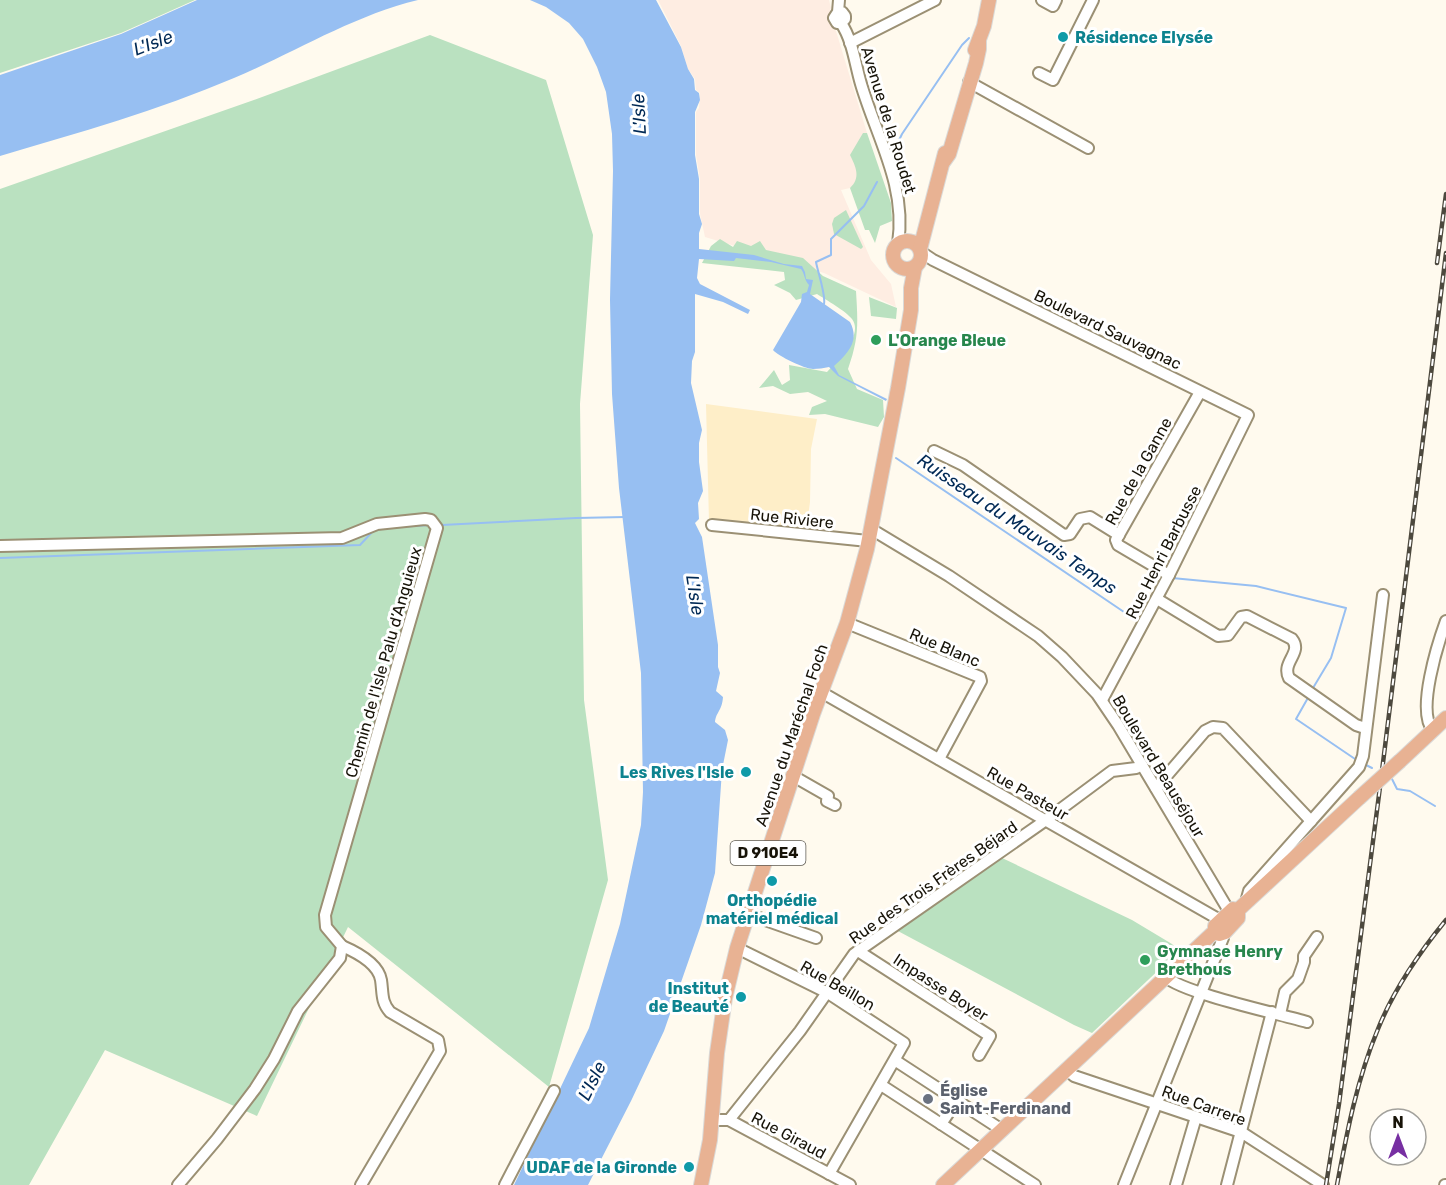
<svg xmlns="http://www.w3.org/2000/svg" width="1446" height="1185" viewBox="0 0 1446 1185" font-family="Rubik,sans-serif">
<rect width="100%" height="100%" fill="#fffaee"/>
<polygon fill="#feede2" points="658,0 829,0 831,8 828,22 836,31 867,133 863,133 856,183 850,188 841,190 871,260 891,284 896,307 824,273 705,237 700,214 700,179 696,155 696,112 699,108 700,93 696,90 695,79 688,69 681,46"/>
<polygon fill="#feeec8" points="706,404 817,419 811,449 810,502 806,532 709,522"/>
<g fill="#bae1c0">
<polygon points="0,0 195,0 121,33 0,73"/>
<polygon points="430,35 546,80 593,235 580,404 584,700 608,880 549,1087 348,927 257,1116 105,1050 29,1185 0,1185 0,189 251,101"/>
<path d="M 863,133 L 867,133 L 891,203 L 892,221 L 880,226 L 875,243 L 869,230 L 865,230 L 850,188 C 861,178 856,167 850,155 Z"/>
<polygon points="846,210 863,247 861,249 834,234 832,224 834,218"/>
<path d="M 720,239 L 733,247 L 737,241 L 751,246 L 760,241 L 766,250 L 803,258 L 823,276 L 856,291 C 858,324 859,338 848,369 L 857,389 L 883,400 L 884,417 L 878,427 L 825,414 L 809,415 L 812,407 L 827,401 L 808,392 L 790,394 L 773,386 L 759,388 L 774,370 L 782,385 L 790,380 L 789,365 L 827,372 C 837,362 864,335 852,319 C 846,311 826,300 817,294 L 796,300 L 790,293 L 774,285 L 785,280 L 784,272 L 702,263 L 711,246 Z"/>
<polygon points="869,297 897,308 896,319 871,316"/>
<polygon points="1000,857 1132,920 1172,944 1179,951 1165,962 1166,963 1092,1033 1074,1025 896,930"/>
</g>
<g fill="#97bff2">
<path d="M 197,0 L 418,0 C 352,16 296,52 234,78 C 159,110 78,133 0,156 L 0,75 L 121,34 Z"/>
<path d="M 530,0 L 656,0 L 681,47 L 688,69 L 694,79 L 695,90 L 699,93 L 700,100 L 695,112 L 695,155 L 699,179 L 699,214 L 702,224 L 699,233 L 699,249 L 754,255 L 784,264 L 802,266 L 805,272 L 806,279 L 813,280 L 810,294 L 850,322 C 860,341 848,353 834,366 L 839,375 L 887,399 L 886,401 L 838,376 L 829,367 C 824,368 818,369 813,369 C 805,369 778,356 773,350 L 801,302 L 802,294 L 807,292 L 809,285 C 804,280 805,274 801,269 L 771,262 L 736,258 L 734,261 L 699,259 L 697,278 L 700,284 L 750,310 L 748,314 L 723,302 L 695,294 L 695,352 L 692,361 L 691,383 L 702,430 L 699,443 L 699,462 L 703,491 L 698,503 L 699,519 L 695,523 L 702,537 L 718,645 L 718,667 L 720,673 L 716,691 L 723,697 C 722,711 716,712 715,722 L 725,730 L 728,740 L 722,770 L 715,873 L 701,925 L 664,1031 L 631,1101 L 588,1185 L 514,1185 L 589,1028 L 620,924 L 641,825 L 643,792 L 641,673 L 619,488 L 612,394 L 610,300 L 613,171 L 612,134 L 606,92 L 597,67 L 583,39 L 569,23 L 546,7 Z"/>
</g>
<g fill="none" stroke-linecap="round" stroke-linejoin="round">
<g stroke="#97bff2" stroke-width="2">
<polyline points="892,155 902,134 962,45 969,38"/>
<path d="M 824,304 C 826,295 818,273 816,262 L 831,255 L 831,239 L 864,206 L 877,182"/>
<polyline points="896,458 1124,612"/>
<polyline points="442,525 576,518 625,517"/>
<polyline points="397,527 430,525"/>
<polyline points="0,558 360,545 374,530"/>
<polyline points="1172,578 1256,586 1346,608 1331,658 1313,688"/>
<polyline points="1309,696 1296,719 1358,761"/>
<polyline points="1364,764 1372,768"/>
<polyline points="1392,779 1397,789 1410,791 1435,806"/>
</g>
<defs>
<g id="minor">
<polyline points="1042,0 1053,6 1056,0"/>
<polyline points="838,12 842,12 845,16 845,19 841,23 837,23 834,18 838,12 839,0"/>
<path d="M 841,23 C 853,41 855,64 861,84 C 877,138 907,186 898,244"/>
<polyline points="850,43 935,0"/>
<polyline points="1039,73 1053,80 1093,0"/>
<polyline points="969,82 1088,148"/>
<polyline points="921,252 933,260 1248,415 1169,575 1102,700"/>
<polyline points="934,451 963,465 1064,535 1070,534 1080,519 1090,517 1119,535"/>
<polyline points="712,525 868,541"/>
<polyline points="871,529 949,576 1038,636 1062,657 1097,694 1118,725 1229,911"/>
<polyline points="0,546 342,538 377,524 425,519 431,520 437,528 325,915 326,927 342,946 340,958 298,1011 274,1059 255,1089 217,1139 178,1185"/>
<polyline points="1169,575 1118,545 1116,540 1200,392"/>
<path d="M 1157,599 L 1218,636 L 1228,635 L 1241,617 L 1247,616 L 1292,639 C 1303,653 1281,662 1289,678 L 1356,725 L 1365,728"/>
<polyline points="847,623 980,677 981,681 939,759"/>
<polyline points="821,692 1220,920"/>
<path d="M 1433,730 C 1416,712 1438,643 1446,621"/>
<polyline points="793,776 828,796 827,801 835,805"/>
<polyline points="1156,788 1205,731 1213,727 1223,728 1311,821"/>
<polyline points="1246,902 1249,891 1359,767 1363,756 1383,595"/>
<polyline points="748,914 816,938"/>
<path d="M 342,946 C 356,952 378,963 381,980 C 383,993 381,1002 390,1012 L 438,1040 L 440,1051 L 361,1185"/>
<polyline points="737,948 828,993 904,1043 829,1174"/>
<polyline points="858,951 990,1036 979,1055"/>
<path d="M 1166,977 C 1183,993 1280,1014 1307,1022"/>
<polyline points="1280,1014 1285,992 1298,979 1304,962 1304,956 1317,937"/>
<polyline points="896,1061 1002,1130"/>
<polyline points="1067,1070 1074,1076 1241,1132 1323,1185"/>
<polyline points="881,1085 1035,1185"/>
<polyline points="712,1120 729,1120 850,1185"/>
<polyline points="729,1120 800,1031 854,954 1046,820 1112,771 1136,768 1142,765"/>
<polyline points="941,1124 957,1100"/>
<polyline points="505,1185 554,1091"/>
<polyline points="1124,1185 1223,938 1222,933"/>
<polyline points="1176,1185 1196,1117"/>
<polyline points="1227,1185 1272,1012"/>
<polyline points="1445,1185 1446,1185"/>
</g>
<g id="major">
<polyline points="975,50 984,26 989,0"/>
<polyline points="944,161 949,154 976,63 979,49 979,41"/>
<circle cx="907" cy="255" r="14"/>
<polyline points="920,249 945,153"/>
<polyline points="1400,761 1446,718"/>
<polyline points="1238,910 1359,798"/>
<polyline points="701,1185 710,1140 717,1053 725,998 737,948 813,714 847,623 867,549 898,388 911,310 911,288 915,267"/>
<polyline points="943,1185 1215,931 1215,926 1233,909 1238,910 1238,918 1225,932 1219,934 1215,931"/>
</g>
</defs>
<use href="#minor" stroke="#9b9074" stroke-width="14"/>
<use href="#major" stroke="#dad9d7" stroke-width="16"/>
<use href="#minor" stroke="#fff" stroke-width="10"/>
<use href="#major" stroke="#e8b293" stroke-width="14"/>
<defs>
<g id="rail">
<polyline points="1437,263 1446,194"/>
<polyline points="1326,1185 1339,1104 1380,787 1446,253"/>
<path d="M 1337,1185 C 1347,1132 1357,1079 1378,1029 C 1394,989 1419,953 1446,920"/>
</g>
</defs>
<use href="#rail" stroke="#4d493e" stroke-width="4.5"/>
<use href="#rail" stroke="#fff" stroke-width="2" stroke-dasharray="7" stroke-linecap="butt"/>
<defs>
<polyline id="major-bridge" points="1359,798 1400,761"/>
</defs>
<use href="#major-bridge" stroke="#dad9d7" stroke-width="16" stroke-linecap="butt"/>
<use href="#major-bridge" stroke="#e8b293" stroke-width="14"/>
</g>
<g fill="#0f9aa8" stroke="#fff" stroke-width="2">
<circle cx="1063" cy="37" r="6"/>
<circle cx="746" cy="772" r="6"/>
<circle cx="772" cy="881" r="6"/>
<circle cx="741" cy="997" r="6"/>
<circle cx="689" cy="1167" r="6"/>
</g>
<g fill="#2e9e5b" stroke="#fff" stroke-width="2">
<circle cx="876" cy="340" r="6"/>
<circle cx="1145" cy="960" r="6"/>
</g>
<circle fill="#6b7280" stroke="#fff" stroke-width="2" cx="928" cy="1099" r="6"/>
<g text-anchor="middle" stroke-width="6" stroke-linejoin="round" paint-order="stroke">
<rect fill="#fff" stroke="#5d5a52" stroke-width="1.5" x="730.5" y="841" width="75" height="24" rx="4.5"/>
<g font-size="15" font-weight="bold" fill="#171308">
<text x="768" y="858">D 910E4</text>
</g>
<g font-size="16" font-weight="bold" fill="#0d838f" stroke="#fff" text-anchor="end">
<text x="1075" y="43" text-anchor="start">Résidence Elysée</text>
<text x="734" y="778">Les Rives l'Isle</text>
<text x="772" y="906" text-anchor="middle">Orthopédie<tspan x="772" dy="18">matériel médical</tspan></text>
<text x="729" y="994">Institut<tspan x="729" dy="18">de Beauté</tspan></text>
<text x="677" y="1173">UDAF de la Gironde</text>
</g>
<g font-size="16" fill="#171308" stroke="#fff">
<text transform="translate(889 120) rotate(73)" y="6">Avenue de la Roudet</text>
<text transform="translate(1108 329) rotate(26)" y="6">Boulevard Sauvagnac</text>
<text transform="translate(1138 471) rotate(-61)" y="6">Rue de la Ganne</text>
<text transform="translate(792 518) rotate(6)" y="6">Rue Riviere</text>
<text transform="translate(1163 552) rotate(-63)" y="6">Rue Henri Barbusse</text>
<text transform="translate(945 647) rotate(23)" y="6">Rue Blanc</text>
<text transform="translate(383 662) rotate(-74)" y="6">Chemin de l'Isle Palu d’Anguieux</text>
<text transform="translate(791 735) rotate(-71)" y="6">Avenue du Maréchal Foch</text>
<text transform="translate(1159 766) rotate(59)" y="6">Boulevard Beauséjour</text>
<text transform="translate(1028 793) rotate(30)" y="6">Rue Pasteur</text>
<text transform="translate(933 882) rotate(-35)" y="6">Rue des Trois Frères Béjard</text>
<text transform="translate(838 985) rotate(30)" y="6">Rue Beillon</text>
<text transform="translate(941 987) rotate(33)" y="6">Impasse Boyer</text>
<text transform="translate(1204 1105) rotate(20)" y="6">Rue Carrere</text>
<text transform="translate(789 1135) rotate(28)" y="6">Rue Giraud</text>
</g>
<g font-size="16" font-weight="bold" fill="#27864d" stroke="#fff" text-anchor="start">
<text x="888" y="346">L'Orange Bleue</text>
<text x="1157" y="957">Gymnase Henry<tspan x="1157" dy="18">Brethous</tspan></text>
</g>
<g font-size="16" font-weight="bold" fill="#5b616d" stroke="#fff" text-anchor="start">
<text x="940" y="1096">Église<tspan x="940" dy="18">Saint-Ferdinand</tspan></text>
</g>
<g font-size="18" font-style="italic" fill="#002955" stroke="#fff">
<text transform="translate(153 43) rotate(-21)" y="6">L'Isle</text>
<text transform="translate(639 114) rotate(-93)" y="6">L'Isle</text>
<text transform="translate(1017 524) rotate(34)" y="6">Ruisseau du Mauvais Temps</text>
<text transform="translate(695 595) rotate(81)" y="6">L'Isle</text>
<text transform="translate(592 1081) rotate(-64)" y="6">L'Isle</text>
</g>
</g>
<g transform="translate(1398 1137)"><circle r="28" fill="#ffffff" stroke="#a2a19c" stroke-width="1.5"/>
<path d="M0-4.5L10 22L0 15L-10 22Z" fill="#772fa2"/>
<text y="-9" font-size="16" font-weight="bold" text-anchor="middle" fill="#171308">N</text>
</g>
</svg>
